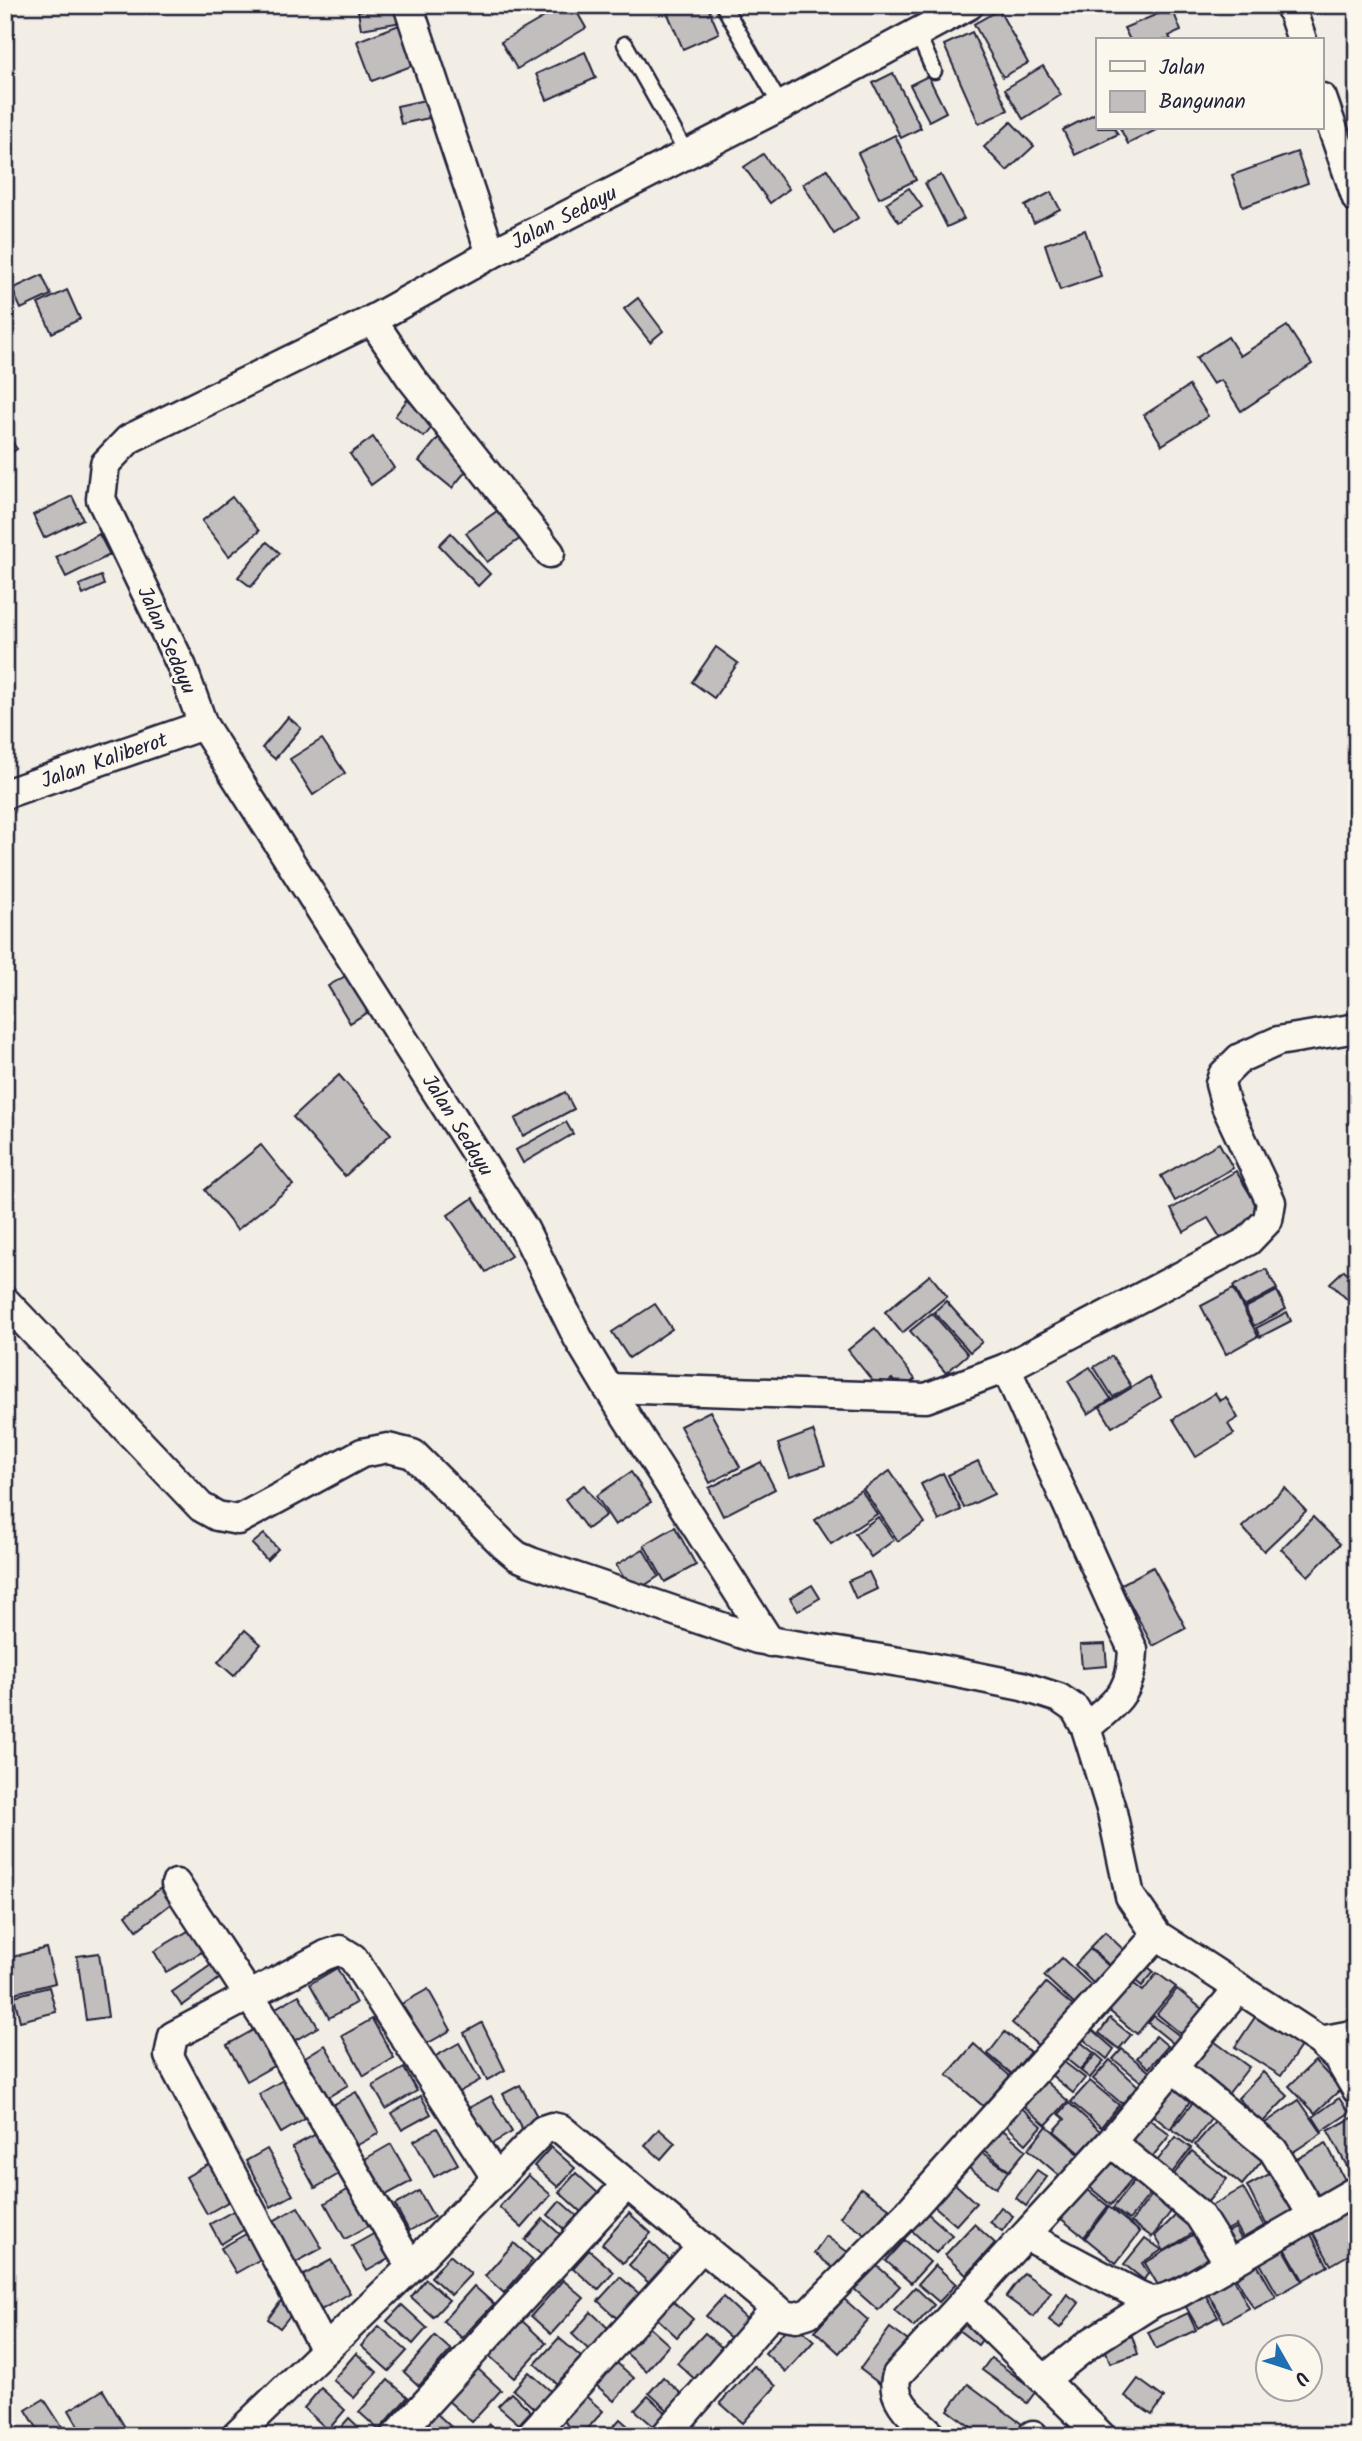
<svg xmlns="http://www.w3.org/2000/svg" width="1362" height="2441" viewBox="0 0 1362 2441" font-family="Kalam,sans-serif">
<rect width="100%" height="100%" fill="#f2eee5"/>
<filter id="ink" filterUnits="userSpaceOnUse"><feTurbulence type="fractalNoise" baseFrequency=".0143" numOctaves="2"/><feDisplacementMap in="SourceGraphic" scale="14" xChannelSelector="R" yChannelSelector="G"/><feConvolveMatrix kernelMatrix="1 2 1 2 8 2 1 2 1" color-interpolation-filters="sRGB"/></filter>
<g filter="url(#ink)">
<g fill="#c2bebe" stroke="#22223b" stroke-width="2">
<polygon points="392,5 399,5 402,22 361,29 358,11"/>
<polygon points="565,5 573,5 586,28 517,69 501,42"/>
<polygon points="683,5 707,5 719,33 683,49 667,12"/>
<polygon points="1172,8 1181,31 1169,36 1171,40 1130,40 1124,28"/>
<polygon points="999,10 1028,63 1003,77 974,24"/>
<polygon points="407,22 422,62 372,81 357,41"/>
<polygon points="972,32 1008,110 979,124 944,45"/>
<polygon points="585,52 596,78 547,100 536,74"/>
<polygon points="1043,66 1061,95 1023,119 1005,89"/>
<polygon points="893,73 921,128 901,138 873,83"/>
<polygon points="928,76 946,112 929,121 910,85"/>
<polygon points="425,100 429,118 401,124 397,106"/>
<polygon points="1098,112 1098,128 1114,128 1118,134 1075,155 1063,130"/>
<polygon points="1011,122 1034,146 1007,171 984,147"/>
<polygon points="1120,128 1157,128 1158,129 1128,144"/>
<polygon points="895,135 916,180 879,198 858,153"/>
<polygon points="1297,152 1308,183 1243,207 1232,175"/>
<polygon points="763,154 789,189 770,203 744,167"/>
<polygon points="827,169 858,218 834,234 803,184"/>
<polygon points="941,175 964,219 947,227 925,183"/>
<polygon points="909,188 922,207 899,222 886,203"/>
<polygon points="1051,192 1060,209 1034,223 1025,206"/>
<polygon points="1085,230 1101,276 1060,290 1045,244"/>
<polygon points="42,275 51,295 21,309 12,289"/>
<polygon points="67,290 80,319 52,333 38,304"/>
<polygon points="638,298 663,331 650,342 624,309"/>
<polygon points="1287,326 1312,364 1241,411 1221,380 1213,384 1196,358 1228,337 1240,356"/>
<polygon points="1189,386 1208,416 1162,445 1144,415"/>
<polygon points="407,400 436,422 424,437 395,416"/>
<polygon points="5,432 17,449 5,457"/>
<polygon points="373,437 394,468 371,485 350,454"/>
<polygon points="439,437 472,464 452,488 419,461"/>
<polygon points="72,496 83,519 44,538 33,515"/>
<polygon points="232,497 259,531 229,556 202,521"/>
<polygon points="500,509 521,538 487,562 466,533"/>
<polygon points="451,533 490,574 478,586 439,545"/>
<polygon points="99,534 110,555 66,577 56,557"/>
<polygon points="267,542 280,553 251,587 238,577"/>
<polygon points="101,576 104,585 83,595 79,585"/>
<polygon points="716,647 738,663 714,698 692,682"/>
<polygon points="288,717 301,728 275,759 262,748"/>
<polygon points="322,739 345,773 313,795 290,759"/>
<polygon points="354,971 376,1007 350,1023 328,986"/>
<polygon points="339,1075 391,1134 345,1176 293,1117"/>
<polygon points="565,1092 574,1109 523,1136 515,1119"/>
<polygon points="566,1122 573,1134 523,1163 516,1150"/>
<polygon points="1219,1143 1233,1168 1175,1201 1161,1176"/>
<polygon points="261,1145 293,1185 237,1230 205,1190"/>
<polygon points="1236,1171 1262,1214 1221,1239 1208,1218 1184,1232 1171,1209"/>
<polygon points="473,1198 511,1256 486,1272 448,1215"/>
<polygon points="1266,1269 1277,1289 1244,1307 1233,1286"/>
<polygon points="1344,1270 1357,1283 1357,1309 1330,1283"/>
<polygon points="930,1275 947,1296 902,1333 885,1312"/>
<polygon points="1233,1289 1258,1336 1226,1354 1201,1306"/>
<polygon points="1277,1291 1286,1309 1254,1326 1245,1308"/>
<polygon points="946,1301 982,1342 970,1352 934,1312"/>
<polygon points="655,1304 672,1329 629,1358 612,1332"/>
<polygon points="1287,1312 1291,1321 1260,1337 1256,1328"/>
<polygon points="932,1313 968,1354 946,1373 910,1331"/>
<polygon points="875,1328 915,1379 901,1391 892,1379 879,1389 848,1350"/>
<polygon points="1112,1356 1131,1386 1113,1397 1094,1367"/>
<polygon points="1090,1367 1111,1399 1088,1414 1068,1381"/>
<polygon points="1149,1377 1161,1397 1112,1427 1100,1407"/>
<polygon points="1215,1393 1220,1401 1226,1397 1238,1418 1228,1424 1234,1434 1196,1457 1173,1419"/>
<polygon points="710,1411 740,1467 710,1483 680,1426"/>
<polygon points="813,1431 825,1465 790,1477 778,1444"/>
<polygon points="978,1461 994,1494 964,1508 948,1475"/>
<polygon points="761,1462 775,1489 723,1516 709,1488"/>
<polygon points="890,1471 925,1523 898,1541 863,1489"/>
<polygon points="631,1472 651,1502 615,1525 596,1496"/>
<polygon points="943,1473 961,1510 939,1521 921,1484"/>
<polygon points="584,1485 606,1515 587,1529 565,1499"/>
<polygon points="1285,1488 1306,1511 1264,1551 1242,1527"/>
<polygon points="861,1490 877,1514 831,1544 815,1520"/>
<polygon points="878,1517 894,1540 871,1557 855,1534"/>
<polygon points="1313,1517 1340,1544 1308,1576 1281,1549"/>
<polygon points="675,1527 696,1565 665,1582 644,1545"/>
<polygon points="264,1534 278,1549 267,1560 252,1544"/>
<polygon points="643,1549 659,1576 633,1593 616,1565"/>
<polygon points="1153,1567 1186,1628 1153,1646 1120,1585"/>
<polygon points="869,1572 877,1589 856,1599 848,1581"/>
<polygon points="812,1585 820,1598 798,1611 790,1598"/>
<polygon points="245,1630 261,1644 234,1676 218,1662"/>
<polygon points="1105,1644 1107,1666 1082,1668 1080,1645"/>
<polygon points="161,1888 172,1903 137,1930 126,1915"/>
<polygon points="190,1930 202,1952 166,1972 154,1951"/>
<polygon points="1105,1932 1127,1953 1113,1969 1090,1947"/>
<polygon points="46,1948 55,1983 11,1994 5,1972 5,1959"/>
<polygon points="1090,1949 1112,1969 1096,1986 1075,1965"/>
<polygon points="99,1953 108,2017 86,2020 77,1956"/>
<polygon points="1062,1958 1093,1987 1076,2006 1044,1976"/>
<polygon points="214,1963 223,1976 182,2006 172,1992"/>
<polygon points="1143,1963 1154,1972 1142,1986 1131,1977"/>
<polygon points="337,1968 356,2003 329,2018 310,1984"/>
<polygon points="1157,1973 1176,1987 1137,2034 1106,2008 1129,1980 1143,1991"/>
<polygon points="1046,1983 1074,2007 1040,2047 1012,2023"/>
<polygon points="49,1987 56,2012 20,2021 14,1996"/>
<polygon points="428,1989 451,2030 421,2047 398,2006"/>
<polygon points="1177,1989 1207,2013 1186,2038 1157,2014"/>
<polygon points="299,1995 318,2027 292,2042 274,2009"/>
<polygon points="1154,2016 1185,2040 1179,2048 1148,2023"/>
<polygon points="1255,2017 1301,2046 1281,2076 1235,2047"/>
<polygon points="1110,2018 1131,2035 1119,2049 1099,2033"/>
<polygon points="372,2019 394,2058 364,2076 342,2036"/>
<polygon points="482,2023 505,2070 487,2080 464,2033"/>
<polygon points="1090,2028 1114,2049 1107,2059 1082,2038"/>
<polygon points="255,2029 275,2065 247,2081 227,2045"/>
<polygon points="1005,2032 1030,2052 1012,2074 988,2054"/>
<polygon points="1072,2035 1094,2053 1080,2070 1058,2052"/>
<polygon points="1156,2036 1168,2046 1149,2068 1137,2058"/>
<polygon points="1211,2039 1249,2067 1225,2098 1187,2070"/>
<polygon points="459,2043 480,2080 450,2097 429,2060"/>
<polygon points="974,2044 1010,2076 983,2106 947,2075"/>
<polygon points="325,2045 348,2085 328,2097 305,2057"/>
<polygon points="1122,2049 1152,2074 1144,2084 1113,2059"/>
<polygon points="1096,2054 1104,2061 1090,2078 1081,2071"/>
<polygon points="1060,2059 1085,2078 1073,2093 1049,2073"/>
<polygon points="1110,2060 1138,2086 1122,2104 1093,2079"/>
<polygon points="1315,2061 1341,2089 1315,2113 1289,2086"/>
<polygon points="404,2068 417,2091 386,2109 373,2086"/>
<polygon points="1263,2072 1288,2096 1262,2123 1238,2098"/>
<polygon points="1040,2076 1068,2101 1046,2125 1018,2101"/>
<polygon points="283,2080 305,2119 281,2133 259,2094"/>
<polygon points="1090,2081 1119,2105 1101,2127 1071,2102"/>
<polygon points="1175,2083 1193,2097 1170,2129 1151,2114"/>
<polygon points="520,2085 539,2120 522,2129 503,2094"/>
<polygon points="356,2092 379,2133 356,2146 333,2105"/>
<polygon points="421,2096 431,2114 402,2130 392,2113"/>
<polygon points="491,2096 512,2132 488,2146 467,2109"/>
<polygon points="1198,2096 1217,2111 1192,2144 1172,2129"/>
<polygon points="1339,2098 1349,2113 1322,2131 1313,2117"/>
<polygon points="1299,2100 1322,2133 1287,2156 1265,2123"/>
<polygon points="1015,2102 1042,2126 1026,2144 999,2119"/>
<polygon points="1069,2103 1100,2131 1080,2153 1054,2131 1065,2119 1059,2114"/>
<polygon points="1357,2115 1357,2183 1356,2183 1328,2131"/>
<polygon points="1220,2116 1266,2156 1242,2185 1195,2145"/>
<polygon points="1146,2117 1170,2135 1148,2162 1125,2144"/>
<polygon points="996,2124 1026,2150 1009,2171 979,2145"/>
<polygon points="1047,2126 1080,2155 1061,2177 1028,2149"/>
<polygon points="437,2128 458,2164 434,2177 414,2141"/>
<polygon points="659,2129 675,2143 661,2159 645,2145"/>
<polygon points="316,2134 339,2174 315,2188 292,2147"/>
<polygon points="1176,2137 1191,2148 1165,2182 1150,2170"/>
<polygon points="1326,2143 1350,2190 1321,2205 1297,2159"/>
<polygon points="391,2144 412,2181 386,2195 365,2159"/>
<polygon points="551,2147 575,2168 558,2187 534,2166"/>
<polygon points="267,2149 293,2195 271,2207 246,2161"/>
<polygon points="981,2151 1008,2171 996,2188 969,2168"/>
<polygon points="1192,2151 1227,2179 1205,2205 1171,2178"/>
<polygon points="1112,2155 1136,2175 1111,2205 1087,2185"/>
<polygon points="211,2163 231,2200 207,2214 186,2177"/>
<polygon points="1037,2170 1047,2177 1026,2206 1016,2198"/>
<polygon points="1273,2172 1296,2219 1270,2232 1247,2186"/>
<polygon points="576,2173 599,2194 582,2213 559,2192"/>
<polygon points="528,2175 551,2195 522,2228 499,2207"/>
<polygon points="1137,2177 1153,2190 1129,2220 1113,2208"/>
<polygon points="953,2182 976,2203 956,2225 933,2205"/>
<polygon points="1083,2186 1108,2206 1084,2237 1059,2217"/>
<polygon points="351,2188 372,2224 345,2239 325,2203"/>
<polygon points="861,2188 889,2208 867,2236 840,2217"/>
<polygon points="1243,2188 1268,2233 1247,2245 1236,2225 1222,2233 1207,2208"/>
<polygon points="419,2191 434,2217 409,2231 395,2205"/>
<polygon points="1155,2191 1175,2206 1152,2237 1131,2222"/>
<polygon points="560,2201 578,2217 566,2231 548,2215"/>
<polygon points="298,2207 322,2248 293,2264 270,2223"/>
<polygon points="1001,2207 1013,2216 1002,2231 990,2222"/>
<polygon points="1109,2207 1140,2232 1116,2263 1085,2238"/>
<polygon points="1183,2208 1196,2231 1164,2251 1155,2236"/>
<polygon points="1345,2209 1357,2229 1357,2250 1331,2265 1311,2229"/>
<polygon points="235,2210 245,2229 221,2244 210,2224"/>
<polygon points="926,2212 952,2235 936,2253 910,2229"/>
<polygon points="629,2213 651,2233 623,2263 602,2244"/>
<polygon points="543,2219 562,2236 544,2256 525,2240"/>
<polygon points="974,2224 995,2243 966,2275 945,2255"/>
<polygon points="1235,2228 1246,2247 1233,2254 1223,2235"/>
<polygon points="1308,2229 1328,2266 1303,2280 1282,2243"/>
<polygon points="377,2232 392,2257 367,2271 352,2246"/>
<polygon points="1198,2232 1215,2260 1162,2292 1145,2263"/>
<polygon points="246,2234 261,2259 236,2273 221,2248"/>
<polygon points="826,2236 853,2256 840,2273 814,2253"/>
<polygon points="1145,2238 1162,2250 1142,2263 1148,2273 1144,2280 1124,2264"/>
<polygon points="905,2240 930,2262 911,2283 886,2261"/>
<polygon points="650,2242 671,2261 650,2284 629,2265"/>
<polygon points="514,2243 533,2260 504,2293 485,2276"/>
<polygon points="1281,2244 1302,2281 1278,2295 1257,2258"/>
<polygon points="589,2250 614,2272 598,2290 573,2268"/>
<polygon points="450,2255 471,2274 451,2295 431,2277"/>
<polygon points="1254,2259 1276,2297 1254,2309 1232,2271"/>
<polygon points="331,2260 350,2293 319,2311 300,2277"/>
<polygon points="875,2264 900,2286 878,2310 853,2288"/>
<polygon points="935,2265 956,2284 939,2302 918,2284"/>
<polygon points="1024,2273 1051,2292 1034,2317 1006,2297"/>
<polygon points="1231,2273 1249,2308 1224,2322 1205,2288"/>
<polygon points="620,2277 642,2296 620,2321 598,2301"/>
<polygon points="426,2279 449,2300 433,2317 411,2297"/>
<polygon points="563,2280 584,2298 551,2334 531,2316"/>
<polygon points="474,2286 494,2304 462,2338 443,2321"/>
<polygon points="915,2287 934,2305 914,2327 894,2310"/>
<polygon points="1202,2289 1218,2317 1198,2328 1182,2300"/>
<polygon points="1067,2294 1079,2303 1060,2328 1049,2320"/>
<polygon points="667,2296 693,2319 677,2337 651,2313"/>
<polygon points="723,2297 750,2322 733,2340 706,2316"/>
<polygon points="283,2298 296,2308 280,2328 268,2319"/>
<polygon points="844,2299 868,2320 839,2353 815,2331"/>
<polygon points="402,2305 427,2328 413,2344 387,2321"/>
<polygon points="591,2312 609,2329 590,2351 572,2334"/>
<polygon points="1188,2313 1196,2330 1156,2349 1148,2332"/>
<polygon points="965,2317 987,2333 978,2345 957,2329"/>
<polygon points="519,2318 546,2343 514,2378 487,2354"/>
<polygon points="793,2321 814,2341 786,2372 765,2353"/>
<polygon points="379,2326 407,2351 389,2371 361,2346"/>
<polygon points="649,2327 669,2345 646,2371 626,2353"/>
<polygon points="890,2328 911,2343 880,2384 860,2369"/>
<polygon points="705,2333 727,2352 699,2383 677,2363"/>
<polygon points="435,2336 451,2350 419,2386 404,2372"/>
<polygon points="1132,2336 1138,2354 1110,2363 1104,2345"/>
<polygon points="559,2338 581,2357 557,2384 535,2364"/>
<polygon points="356,2353 377,2372 354,2398 333,2380"/>
<polygon points="991,2358 1036,2391 1027,2403 982,2370"/>
<polygon points="616,2362 634,2378 614,2401 596,2385"/>
<polygon points="754,2366 776,2386 743,2423 720,2403"/>
<polygon points="476,2367 501,2390 472,2422 447,2400"/>
<polygon points="529,2372 552,2392 536,2410 513,2390"/>
<polygon points="663,2377 688,2400 674,2416 649,2393"/>
<polygon points="1138,2379 1164,2398 1152,2415 1125,2396"/>
<polygon points="388,2380 408,2397 379,2430 359,2412"/>
<polygon points="968,2384 1026,2427 1020,2436 983,2436 948,2410"/>
<polygon points="321,2388 345,2410 328,2430 304,2408"/>
<polygon points="103,2390 127,2431 119,2436 84,2436 69,2410"/>
<polygon points="580,2391 603,2411 581,2436 558,2416"/>
<polygon points="511,2393 531,2411 519,2424 498,2406"/>
<polygon points="648,2396 671,2417 659,2431 635,2410"/>
<polygon points="44,2399 68,2436 42,2436 26,2410"/>
<polygon points="436,2413 459,2434 457,2436 416,2436"/>
<polygon points="349,2418 368,2436 333,2436"/>
<polygon points="620,2419 639,2436 605,2436"/>
<polygon points="489,2424 502,2436 479,2436"/>
</g>
<g fill="none" stroke-linecap="round" stroke-linejoin="round">
<defs>
<g id="lane">
<polyline points="723,5 781,106"/>
<polyline points="917,32 934,71"/>
<polyline points="625,44 687,154"/>
</g>
<g id="street">
<polyline points="408,5 491,254"/>
<polyline points="1290,5 1302,40"/>
<polyline points="1322,98 1357,199"/>
<polyline points="372,320 411,378 550,553"/>
<polyline points="5,794 203,725"/>
<polyline points="5,1301 201,1507 217,1516 238,1520 362,1453 388,1448 413,1454 505,1546 517,1556 531,1562 757,1639 918,1665 1022,1686 1059,1698 1075,1709 1086,1728 1112,1812 1130,1896 1157,1935 1320,2041 1338,2058 1357,2090"/>
<path d="M 1006,1368 L 1133,1650 C 1131,1695 1117,1700 1086,1728"/>
<polyline points="608,1388 926,1398 1006,1368 1248,1241 1268,1220 1271,1202 1226,1106 1220,1084 1223,1075 1240,1058 1278,1041 1357,1028"/>
<polyline points="770,1642 608,1388 578,1338 524,1229 203,725 182,667 101,499 105,464 129,439 372,320 491,254 781,106 969,5"/>
<polyline points="176,1884 265,2020 411,2267"/>
<polyline points="1320,2041 1357,2034"/>
<polyline points="1172,2067 1273,2150 1313,2216"/>
<polyline points="1111,2142 1199,2215 1229,2263"/>
<polyline points="1027,2236 1138,2295 1154,2302 1179,2293 1357,2190"/>
<polyline points="965,2302 1101,2436"/>
<polyline points="325,2350 169,2056 173,2036 326,1955 340,1950 353,1958 497,2179"/>
<polyline points="1045,2379 1090,2343 1154,2302"/>
<polyline points="236,2436 411,2267 543,2130 552,2127 561,2129 784,2315 796,2317 809,2313 908,2213 1157,1935"/>
<polyline points="396,2436 627,2184"/>
<polyline points="530,2436 702,2247"/>
<polyline points="665,2436 776,2308"/>
<path d="M 933,2436 C 918,2421 888,2400 897,2375 L 1111,2142 L 1239,1988"/>
<polyline points="1032,2436 1033,2435"/>
</g>
</defs>
<use href="#lane" stroke="#22223b" stroke-width="19"/>
<use href="#street" stroke="#22223b" stroke-width="33"/>
<use href="#lane" stroke="#fbf7ec" stroke-width="14"/>
<use href="#street" stroke="#fbf7ec" stroke-width="28"/>
</g>
</g>
<g text-anchor="middle" stroke-width="5" stroke-linejoin="round" paint-order="stroke">
<g font-size="21" fill="#22223b" stroke="#fbf7ec">
<text transform="translate(564 217) rotate(-27)" y="7">Jalan Sedayu</text>
<text transform="translate(167 640) rotate(66)" y="7">Jalan Sedayu</text>
<text transform="translate(104 760) rotate(-19)" y="7">Jalan Kaliberot</text>
<text transform="translate(458 1125) rotate(58)" y="7">Jalan Sedayu</text>
</g>
</g>
<rect width="1362" height="2441" fill="none" stroke="#fbf7ec" stroke-width="28"/>
<rect x="14" y="14" width="1334" height="2413" fill="none" stroke="#22223b" stroke-width="2.5" filter="url(#ink)"/>
<rect x="1096" y="38" width="228" height="91" fill="#fbf7ec" stroke="#a4a2a5" stroke-width="2"/>
<rect x="1110" y="61" width="35" height="10" fill="#fbf7ec" stroke="#a4a2a5" stroke-width="2"/>
<text x="1159" y="74" font-size="21" fill="#22223b">Jalan</text>
<rect x="1110" y="91" width="35" height="21" fill="#c2bebe" stroke="#a4a2a5" stroke-width="2"/>
<text x="1159" y="108" font-size="21" fill="#22223b">Bangunan</text>
<g transform="translate(1289 2368) rotate(129)"><circle r="33" fill="#fbf7ec" stroke="#a4a2a5" stroke-width="2"/>
<path d="M0-5L12 26L0 18L-12 26Z" fill="#1f6fb2"/>
<text y="-10" font-size="19" font-weight="bold" text-anchor="middle" fill="#22223b">U</text>
</g>
</svg>
